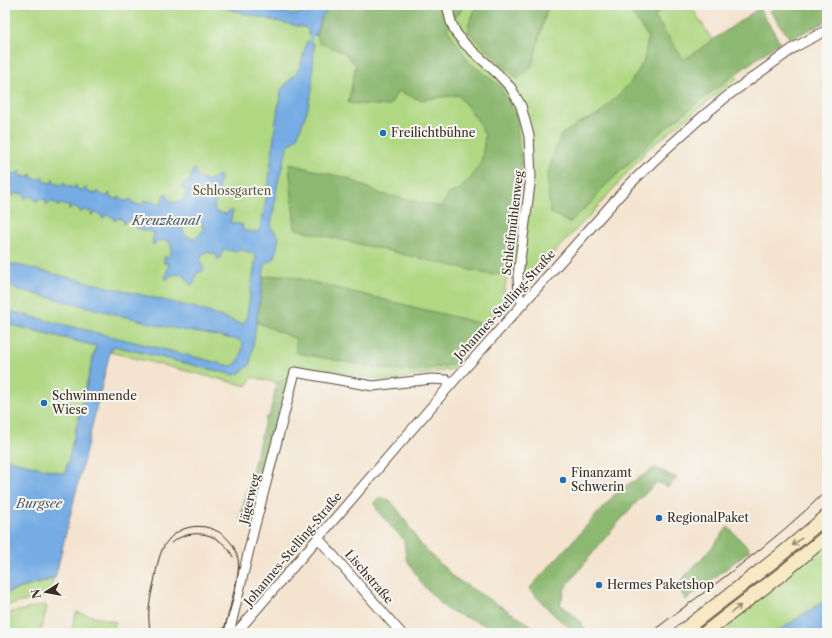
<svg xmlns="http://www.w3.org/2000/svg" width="832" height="638" viewBox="0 0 832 638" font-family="'Libre Caslon Text',serif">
<rect width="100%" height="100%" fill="#f6f6f2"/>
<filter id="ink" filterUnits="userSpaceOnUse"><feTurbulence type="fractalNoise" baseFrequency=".025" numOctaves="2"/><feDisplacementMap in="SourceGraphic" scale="8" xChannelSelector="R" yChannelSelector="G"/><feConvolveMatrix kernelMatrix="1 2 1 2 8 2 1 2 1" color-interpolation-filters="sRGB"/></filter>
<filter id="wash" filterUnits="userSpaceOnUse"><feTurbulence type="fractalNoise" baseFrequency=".012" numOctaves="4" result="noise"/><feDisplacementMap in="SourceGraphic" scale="16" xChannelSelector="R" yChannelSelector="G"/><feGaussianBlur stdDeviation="0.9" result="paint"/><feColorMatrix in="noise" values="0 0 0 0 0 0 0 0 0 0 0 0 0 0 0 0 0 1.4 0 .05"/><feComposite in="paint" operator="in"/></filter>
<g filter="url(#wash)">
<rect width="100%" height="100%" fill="#f4e4cf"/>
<g fill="#b0d883" stroke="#768150">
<polygon points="5,5 690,5 737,78 647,150 593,212 559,247 541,270 532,277 511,274 507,278 501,306 453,369 388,381 298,365 295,372 277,383 252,377 247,386 110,352 114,346 116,338 5,310"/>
<polygon points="5,323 96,346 65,474 5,459"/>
<polygon points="827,536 827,599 775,633 705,633"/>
<polygon points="53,579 50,595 5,606 5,593"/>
<polygon points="44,605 47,607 40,633 5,633 5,614"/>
<polygon points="76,612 116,622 111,633 71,633"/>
</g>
<g fill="#8cb871" stroke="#647148">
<polygon points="333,5 465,5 447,28 469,62 499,85 516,115 521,166 519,222 510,273 492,275 295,229 289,164 347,178 381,194 441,207 449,194 460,189 472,177 482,159 485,136 479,122 458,95 420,100 398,91 389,106 348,103 356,65 343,52 320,43 316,35 322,16"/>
<polygon points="477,5 548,5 532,66 518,79 469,33 469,23"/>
<polygon points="626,5 668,5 654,16 684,60 759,8 780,42 723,83 662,131 600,191 593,201 569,223 550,212 547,176 560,136 578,123 598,115 631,82 644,61 648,37"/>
<polygon points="779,5 827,5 827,21 790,39 770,11"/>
<polygon points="284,275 491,326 452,365 414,371 379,368 296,353 296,339 256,322 263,277"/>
<polygon points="295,372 256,522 240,519 266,417 269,417 277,383"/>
<polygon points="655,468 677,478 668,487 657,482 631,508 600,544 565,588 560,604 577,618 588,633 576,633 555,616 529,589 619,490"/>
<polygon points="379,497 390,500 399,511 420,544 456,579 531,625 535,633 496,633 483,624 447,610 422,584 406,558 404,540 379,513 374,503"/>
<polygon points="728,527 750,550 686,600 677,585 713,546"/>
</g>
<g fill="#74ace4" stroke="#586b81" fill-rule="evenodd">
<polygon points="216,5 255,5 295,15 308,10 314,5 333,5 322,16 316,35 308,34 308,29 306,28 246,14"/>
<path d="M 307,41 L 314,44 L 312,90 L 307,111 L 297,138 L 292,143 L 288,145 L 278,182 L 271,227 L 279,237 L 275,258 L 265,264 L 250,365 L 238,374 L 234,375 L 114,346 L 110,352 L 55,578 L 5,593 L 5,459 L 65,474 L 96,346 L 5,323 L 5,310 L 231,366 C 241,364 241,353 243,344 L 239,340 L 166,327 L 5,286 L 5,262 L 196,308 L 242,324 L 246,320 L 256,257 L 252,253 L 238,249 L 236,252 L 223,249 L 220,260 L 218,260 L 216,254 L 206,252 C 200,256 198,262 204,268 L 202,272 L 197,272 L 194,284 L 190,285 C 187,276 182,272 172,275 L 168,279 L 165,279 L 169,264 L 164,263 L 164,257 L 168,257 C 178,245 164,233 154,245 L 152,244 L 154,233 L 136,228 L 137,223 L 127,220 L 124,224 L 123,220 L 118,218 L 114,221 L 113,217 L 105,215 L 103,219 L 101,215 L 97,213 L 91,215 L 92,212 L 83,210 L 81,213 C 79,209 77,207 73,207 L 69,210 L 69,206 L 59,204 L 58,207 L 57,204 C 52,201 50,202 46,205 L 47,200 L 38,199 L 36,202 C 35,198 32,196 27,197 L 25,199 L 24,194 L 15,193 L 14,197 C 12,193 10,190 5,191 L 5,171 L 7,172 L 8,168 L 10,172 L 13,174 L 18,173 L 21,170 L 20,175 L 29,178 L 31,174 L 32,177 C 37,180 39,180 43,176 L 43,181 L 52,183 L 53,179 C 55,185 60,186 65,182 L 64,185 L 74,188 L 76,185 L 77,189 C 82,191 84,190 87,187 L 88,192 L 97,194 L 98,191 L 102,195 L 106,196 L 110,193 L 109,197 L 118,199 L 120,196 L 123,201 L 127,201 L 131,199 L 132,203 L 142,205 L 144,200 L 162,204 L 164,194 L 167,194 L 168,198 L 172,202 L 181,202 L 186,195 L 185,190 L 181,187 L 184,182 L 189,183 L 193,169 L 195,169 L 197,176 C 204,182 210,182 218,175 L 220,177 L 218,190 L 222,192 L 222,196 C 214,199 213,205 216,212 L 226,214 L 231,210 L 233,211 L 230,222 L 243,225 L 242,230 L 255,232 L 259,231 C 272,186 271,138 281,92 C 283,84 296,76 300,67 C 303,59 304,49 307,41 ZM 191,217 L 198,218 L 203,226 C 203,241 185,242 182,228 L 185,221 Z"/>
<polygon points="827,599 827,633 775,633"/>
</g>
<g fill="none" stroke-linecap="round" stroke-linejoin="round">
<polyline stroke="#74ace4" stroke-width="2.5" points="310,43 312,31"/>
</g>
</g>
<g filter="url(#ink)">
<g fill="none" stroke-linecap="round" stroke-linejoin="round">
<defs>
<g id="street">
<polyline points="447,5 451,22 456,33 465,44 498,74 511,88 521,106 529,136 531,177 518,275 519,297 524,303"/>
<polyline points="318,538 401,633"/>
<polyline points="229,633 254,529 295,372 373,386 432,379 447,380 452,383"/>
<polyline points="236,633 452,383 628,186 664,151 703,116 730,94 795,47 827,30"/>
</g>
<g id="secondary">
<polyline points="680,633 777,558 827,516"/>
<polyline points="705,633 784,572 827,536"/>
</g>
</defs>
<use href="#street" stroke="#574639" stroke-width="11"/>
<use href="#secondary" stroke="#574639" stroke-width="15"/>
<use href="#street" stroke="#fff" stroke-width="9"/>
<use href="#secondary" stroke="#f6e9c3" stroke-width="13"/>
<g stroke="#3b2a1e" stroke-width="1">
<path d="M 171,543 C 192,526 222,533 233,557"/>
<path d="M 151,633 C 146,615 150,599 154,582 C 157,567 159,550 169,539 C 191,515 232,527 238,559 C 241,575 229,618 222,633"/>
<path d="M 650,633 C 710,587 773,544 827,490"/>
</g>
</g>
<defs><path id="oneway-shaft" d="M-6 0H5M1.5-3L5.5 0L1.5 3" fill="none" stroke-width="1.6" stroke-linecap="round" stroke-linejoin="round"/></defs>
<g stroke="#988a70">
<use href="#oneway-shaft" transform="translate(797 542) rotate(141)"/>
<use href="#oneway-shaft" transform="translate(736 609) rotate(-38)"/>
</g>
</g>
<g fill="#1f6fb2" stroke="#f6f6f2" stroke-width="1.5">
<circle cx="383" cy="133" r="4"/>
<circle cx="44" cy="403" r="4"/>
<circle cx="563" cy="480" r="4"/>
<circle cx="659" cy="518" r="4"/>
<circle cx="599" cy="585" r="4"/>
</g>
<g text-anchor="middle" stroke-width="4" stroke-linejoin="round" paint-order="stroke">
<g font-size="12" fill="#3b2a1e" stroke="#f6f6f2" text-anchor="start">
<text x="391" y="137">Freilichtbühne</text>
<text x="52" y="400">Schwimmende<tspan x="52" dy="14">Wiese</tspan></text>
<text x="571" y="477">Finanzamt<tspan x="571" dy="14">Schwerin</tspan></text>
<text x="667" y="522">RegionalPaket</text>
<text x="607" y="589">Hermes Paketshop</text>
</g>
<g font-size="12" fill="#585637" stroke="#f6f6f2">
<text x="232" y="195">Schlossgarten</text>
</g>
<g font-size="12" fill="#3b2a1e" stroke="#f6f6f2">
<text transform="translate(513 223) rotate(-83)" y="4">Schleifmühlenweg</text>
<text transform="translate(505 305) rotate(-48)" y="4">Johannes-Stelling-Straße</text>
<text transform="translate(250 499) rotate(-76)" y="4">Jägerweg</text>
<text transform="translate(293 549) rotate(-50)" y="4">Johannes-Stelling-Straße</text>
<text transform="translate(369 577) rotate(49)" y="4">Lischstraße</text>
</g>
<g font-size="13" font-style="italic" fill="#4f5863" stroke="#f6f6f2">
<text x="166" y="225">Kreuzkanal</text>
<text x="39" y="508">Burgsee</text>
</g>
</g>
<rect width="832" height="638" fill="none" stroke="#f6f6f2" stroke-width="20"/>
<g transform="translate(46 592) rotate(259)" stroke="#f6f6f2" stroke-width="3" paint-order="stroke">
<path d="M0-3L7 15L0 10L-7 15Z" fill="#3b2a1e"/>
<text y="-6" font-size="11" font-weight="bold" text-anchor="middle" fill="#3b2a1e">N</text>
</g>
</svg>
